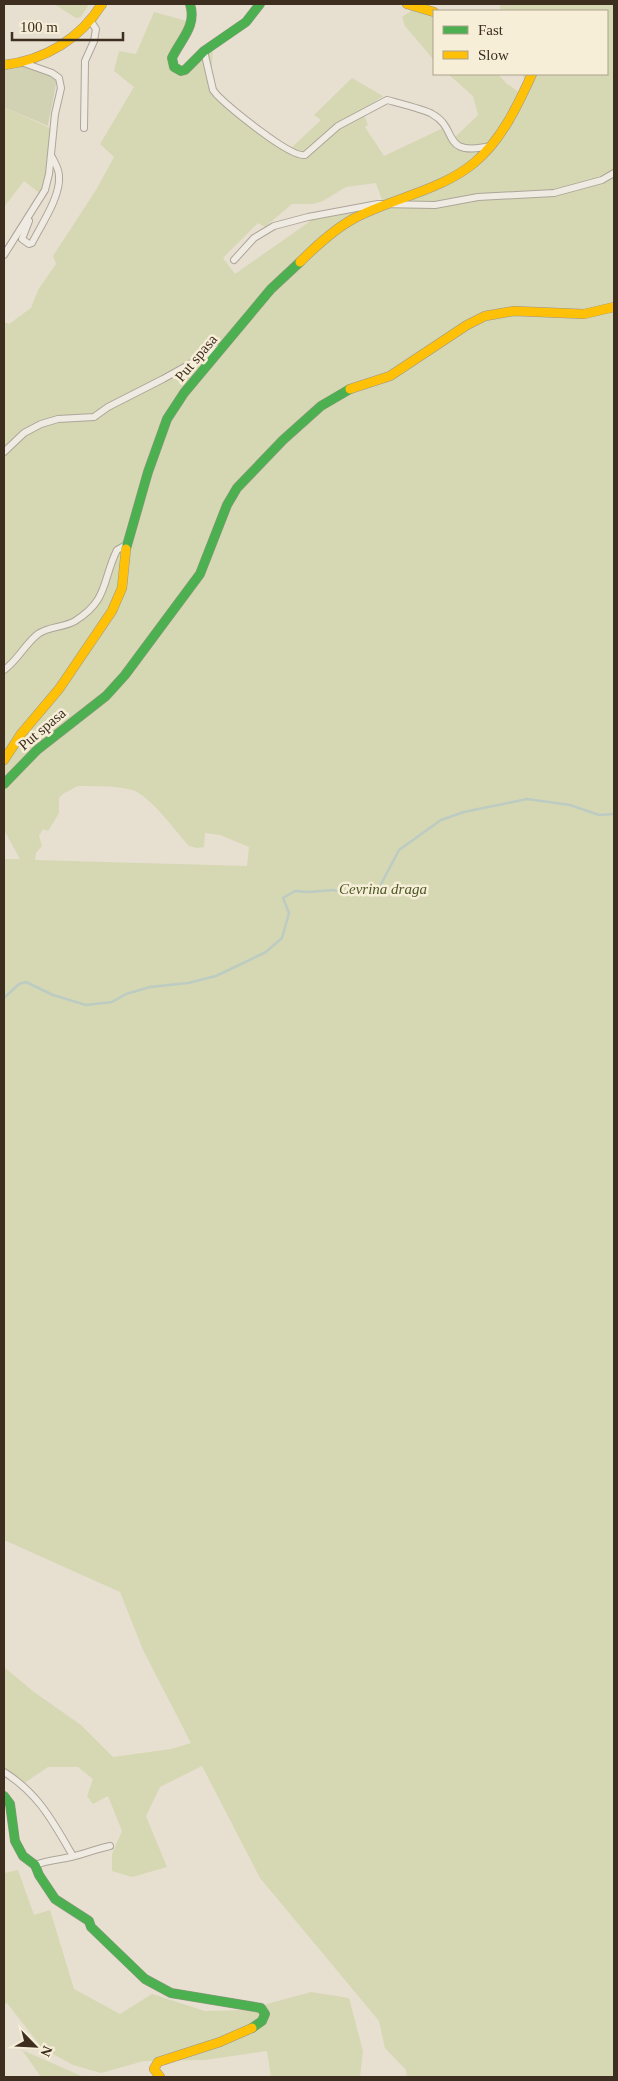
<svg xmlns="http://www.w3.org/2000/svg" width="618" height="2081" viewBox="0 0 618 2081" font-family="Georgia,serif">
<rect width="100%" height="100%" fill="#e7e0d1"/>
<g fill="#d6d7b3" fill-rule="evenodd">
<polygon points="54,4 89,4 81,17 76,18"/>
<path d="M 500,4 L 614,4 L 614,2077 L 407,2077 L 406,2070 L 385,2048 L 379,2021 L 260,1878 L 202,1766 L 160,1787 L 146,1816 L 167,1867 L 132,1877 L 112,1871 L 112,1854 L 122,1831 L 108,1796 L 93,1804 L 87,1796 L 93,1779 L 78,1767 L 48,1767 L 23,1784 L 4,1772 L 4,1667 L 34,1692 L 81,1725 L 113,1757 L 171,1749 L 191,1743 L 143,1650 L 120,1592 L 4,1540 L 4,859 L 20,859 L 4,830 L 4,322 L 9,324 L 31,308 L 38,290 L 56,264 L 53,256 L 96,190 L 114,157 L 100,144 L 134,87 L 114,71 L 119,51 L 136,54 L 154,12 L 194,23 L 174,58 L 179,69 L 213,46 L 211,80 L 213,90 L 289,150 L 321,120 L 314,115 L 352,78 L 383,96 L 362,110 L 368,125 L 365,127 L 384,156 L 443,128 L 452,140 L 478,115 L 473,96 L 448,74 L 498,74 L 506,83 L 519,92 L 525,82 L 522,74 L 607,74 L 607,11 L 500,11 ZM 376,183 L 383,203 L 356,215 L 357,207 L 319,215 L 235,274 L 223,258 L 258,223 L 265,227 L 292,204 L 313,204 L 323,201 L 346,187 ZM 78,786 C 95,787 115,785 132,790 C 150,795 176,832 189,846 L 197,848 L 204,847 L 205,833 L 220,835 L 249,847 L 247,866 L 35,860 L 36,853 L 42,846 L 39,836 L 43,829 L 48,831 L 59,813 L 59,798 L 63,794 Z"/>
<polygon points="417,7 434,12 434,60 405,26 402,17"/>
<polygon points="4,107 52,129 49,175 42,195 24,181 4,207"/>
<polygon points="18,1870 34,1915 50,1910 74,1989 120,2014 152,1994 205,2011 245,2010 311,1992 349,1998 363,2051 360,2077 271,2077 267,2051 205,2060 144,2061 101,2073 73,2065 42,2048 7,2003 4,2005 4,1873"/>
<polygon points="22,2050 84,2077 41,2077"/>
</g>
<path fill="#d1d1b3" d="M 24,65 L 56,76 C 58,83 49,116 48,126 L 4,107 L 4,67 Z"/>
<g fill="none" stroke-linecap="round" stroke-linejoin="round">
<polyline stroke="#bcccc2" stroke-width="2.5" points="4,998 19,984 26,982 53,995 86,1005 112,1002 126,994 150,987 188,983 216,976 266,952 282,938 289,913 283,898 295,891 309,892 333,890 352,894 364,893 379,888 399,850 441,820 464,812 527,799 570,805 599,815 614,814"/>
<defs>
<g id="street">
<path d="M 204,51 L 213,90 L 217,95 C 229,107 290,158 305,155 L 338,126 L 387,100 C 394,102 426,110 432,114 C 460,129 439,157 491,146"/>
<polyline points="84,128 85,61 94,41 96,29 90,20"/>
<path d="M 29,221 L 22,239 L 29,244 L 32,243 C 41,225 61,196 59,176 C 59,169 55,163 52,157"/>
<polyline points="4,255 45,190 49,174 55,114 61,88 59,78 52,73 24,63"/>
<polyline points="234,260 254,238 274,226 308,217 378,204 435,205 478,197 554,193 602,180 614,173"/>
<polyline points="4,452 24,433 41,424 58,419 94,417 108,407 163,379 224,345"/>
<path d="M 4,670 C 18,660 25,644 38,634 C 49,626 63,628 75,621 C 109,600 102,580 117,550 L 126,545"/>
<path d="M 4,1772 C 39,1794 53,1822 73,1856"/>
<path d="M 35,1865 C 47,1860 58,1860 71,1857 C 84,1854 96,1849 110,1846"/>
</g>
<g id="fast">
<path d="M 190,4 C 197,26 181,39 172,58 L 174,67 L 181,71 L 185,70 L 204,51 L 246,22 L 260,4"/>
<polyline points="126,549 148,472 167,419 184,393 271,289 300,262"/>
<polyline points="4,784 37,750 106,696 125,675 200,574 227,505 237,488 283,440 321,406 350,389"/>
<polyline points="4,1796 10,1804 15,1841 23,1856 35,1865 39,1875 55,1899 89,1921 91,1927 145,1979 171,1993 261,2008 265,2014 262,2021 252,2028"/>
</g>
<g id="slow">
<polyline points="407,4 434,12"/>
<path d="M 4,65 C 45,60 80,39 102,4"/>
<path d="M 300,262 C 316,246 333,230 353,219 C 392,198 440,191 474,163 C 501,141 518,105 532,74"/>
<polyline points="350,389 390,376 467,325 485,316 514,311 584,314 614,307"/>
<polyline points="4,760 21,734 59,689 112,611 122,588 126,549"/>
<polyline points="160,2077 154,2069 158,2062 220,2042 252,2028"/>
</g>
</defs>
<use href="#street" stroke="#ada599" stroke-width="8"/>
<use href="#fast" stroke="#9c958a" stroke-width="10"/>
<use href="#slow" stroke="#9c958a" stroke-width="10"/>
<use href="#street" stroke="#efebe3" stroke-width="6"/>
<use href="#fast" stroke="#4caf50" stroke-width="9"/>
<use href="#slow" stroke="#ffc107" stroke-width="9"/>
</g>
<g text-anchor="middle" stroke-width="5" stroke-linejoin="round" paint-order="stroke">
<g font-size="15" fill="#3d2e20" stroke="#f7eed8">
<text transform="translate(196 358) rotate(-50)" y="5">Put spasa</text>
<text transform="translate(42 729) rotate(-40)" y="5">Put spasa</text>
</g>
<g font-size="15" font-style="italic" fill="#4d5a26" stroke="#f7eed8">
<text x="383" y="894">Cevrina draga</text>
</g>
</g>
<rect width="618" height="2081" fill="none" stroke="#3d2e20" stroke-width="10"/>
<rect x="433" y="10" width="175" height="65" fill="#f7eed8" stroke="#ada18e"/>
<rect x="443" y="26" width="25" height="8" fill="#4caf50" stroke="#ada18e"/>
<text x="478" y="35" font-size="15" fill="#3d2e20">Fast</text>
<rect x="443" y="51" width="25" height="8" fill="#ffc107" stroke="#ada18e"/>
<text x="478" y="60" font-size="15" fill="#3d2e20">Slow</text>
<g transform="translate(35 2046) rotate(114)" stroke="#f7eed8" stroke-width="4" paint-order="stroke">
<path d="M0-4L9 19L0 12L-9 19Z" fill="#3d2e20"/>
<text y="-8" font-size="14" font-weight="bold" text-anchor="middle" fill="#3d2e20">N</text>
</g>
<path d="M12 32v8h111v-8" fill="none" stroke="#3d2e20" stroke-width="2.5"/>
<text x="20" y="32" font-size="15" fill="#3d2e20" stroke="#f7eed8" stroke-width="4" paint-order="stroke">100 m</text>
</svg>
